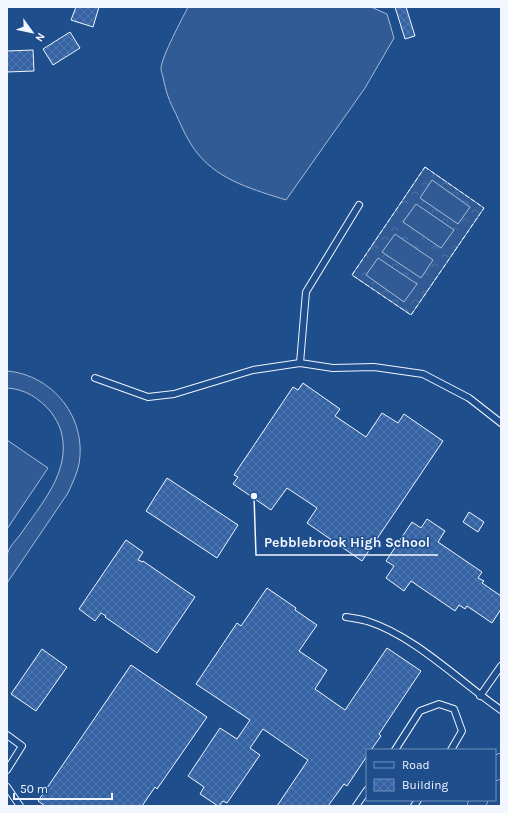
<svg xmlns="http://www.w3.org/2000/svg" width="508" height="813" viewBox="0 0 508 813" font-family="Karla,sans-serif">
<defs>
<pattern id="forest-crowns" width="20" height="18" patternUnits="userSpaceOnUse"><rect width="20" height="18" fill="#305b95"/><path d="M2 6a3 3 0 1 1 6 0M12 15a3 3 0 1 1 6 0" fill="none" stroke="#4e73a5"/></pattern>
<pattern id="building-cross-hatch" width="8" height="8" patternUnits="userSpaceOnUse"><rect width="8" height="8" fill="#3563a3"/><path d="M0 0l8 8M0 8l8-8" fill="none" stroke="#537ab1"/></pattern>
</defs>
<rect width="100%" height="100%" fill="#1f4e8c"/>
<polygon fill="url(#forest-crowns)" stroke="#a8bbd7" points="425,167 484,208 411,315 352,275"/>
<g fill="#305b95" stroke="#a8bbd7">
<path d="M 188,7 L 371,7 L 387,14 L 394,38 L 365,88 L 286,200 C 255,190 220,181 198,154 C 189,143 182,128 176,114 C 169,101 166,92 163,77 C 162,74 161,71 161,68 C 162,56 182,19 188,7 Z"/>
<polygon points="432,180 470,207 458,224 420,198"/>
<polygon points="416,204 454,230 441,248 403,222"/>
<polygon points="395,234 433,260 421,278 382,252"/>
<polygon points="378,258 417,284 404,302 366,275"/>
<path d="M 7,371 C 53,375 87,418 79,464 C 77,474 72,484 68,493 L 7,583 C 7,575 5,558 8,552 C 10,546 16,540 20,535 C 41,504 72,471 61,431 C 59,424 55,418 51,412 C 39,398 25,389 7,388 Z"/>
<polygon points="7,440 48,468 7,529"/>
</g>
<g fill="url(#building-cross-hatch)" stroke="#f2f6ff">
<polygon points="76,7 99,7 93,27 71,20"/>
<polygon points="395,7 406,7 415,36 405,39"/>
<polygon points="70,32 80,48 53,65 43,49"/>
<polygon points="33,50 34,71 7,72 7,51"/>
<polygon points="303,383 340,409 335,416 366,437 382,413 398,423 404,414 443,441 362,561 307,523 317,508 287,488 271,510 233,484 238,477 234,475 293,387 298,390"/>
<polygon points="167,478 238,525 217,558 146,511"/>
<polygon points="469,512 484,522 478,532 463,522"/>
<polygon points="427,519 445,531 438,542 482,572 478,578 484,581 482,583 501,596 501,609 492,623 467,606 465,609 459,605 455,611 411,581 404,591 386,578 394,566 386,561 412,522 421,528"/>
<polygon points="126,540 143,552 138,560 143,562 143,561 195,597 157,653 105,617 106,616 101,613 95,621 79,609"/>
<polygon points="267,588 296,608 295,610 317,625 299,651 327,670 315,689 345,710 387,648 421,671 379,734 381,736 371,750 367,750 367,756 347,786 344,784 328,806 277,806 308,760 263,729 250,748 260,755 227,803 223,801 219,806 218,806 200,794 204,787 188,776 220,728 237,739 250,720 196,684 237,623 241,626"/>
<polygon points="42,649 67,667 36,711 11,694"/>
<polygon points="131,665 207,717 157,789 155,787 142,806 45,806 38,801"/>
</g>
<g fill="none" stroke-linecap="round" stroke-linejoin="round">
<defs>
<g id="lane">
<polyline points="300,363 306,292 359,205"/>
<polyline points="95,378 148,397 174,394 253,370 300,363 333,368 374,367 423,374 469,398 501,423"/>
<path d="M 346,617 C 353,618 360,619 367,621 C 415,636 460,682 501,710"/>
<polyline points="480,696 501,666"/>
<polyline points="7,735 22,746 7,770"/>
<polyline points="395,750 420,711 439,704 454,709 462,731 451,750"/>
<polyline points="7,787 20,806"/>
<polyline points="356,806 367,790"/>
<polyline points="414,806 418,800"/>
</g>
<g id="secondary">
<polyline points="495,772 501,762"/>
<polyline points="476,806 479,800"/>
</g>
</defs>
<use href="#lane" stroke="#f2f6ff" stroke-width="8"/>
<use href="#secondary" stroke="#f2f6ff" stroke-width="18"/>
<use href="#lane" stroke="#1f4e8c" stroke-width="6"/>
<use href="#secondary" stroke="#1f4e8c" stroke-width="17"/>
<polygon stroke="#f2f6ff" stroke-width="1" stroke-dasharray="5 2" stroke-linecap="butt" points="425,167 484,208 411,315 352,275"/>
</g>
<path fill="none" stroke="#f2f6ff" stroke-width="1.5" d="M254 496L256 555H438"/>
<circle fill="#f2f6ff" stroke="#1f4e8c" stroke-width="1.5" cx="254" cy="496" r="4"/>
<g font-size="14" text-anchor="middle" font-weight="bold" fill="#f2f6ff" stroke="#1f4e8c" stroke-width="3" stroke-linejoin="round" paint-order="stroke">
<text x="347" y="547">Pebblebrook High School</text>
</g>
<rect width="508" height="813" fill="none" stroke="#f2f6ff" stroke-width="16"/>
<rect x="366" y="749" width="130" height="52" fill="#1f4e8c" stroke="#7391ba"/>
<rect x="374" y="762" width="20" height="6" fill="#1f4e8c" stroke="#7391ba"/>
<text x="402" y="769" font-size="12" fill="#f2f6ff">Road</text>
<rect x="374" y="779" width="20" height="12" fill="url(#building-cross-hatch)" stroke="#7391ba"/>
<text x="402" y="789" font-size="12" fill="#f2f6ff">Building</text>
<g transform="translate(32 32) rotate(123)" stroke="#1f4e8c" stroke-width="3" paint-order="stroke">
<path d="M0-3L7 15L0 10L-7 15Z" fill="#f2f6ff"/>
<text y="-6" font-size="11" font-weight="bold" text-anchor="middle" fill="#f2f6ff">N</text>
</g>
<path d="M14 793v6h98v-6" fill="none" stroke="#f2f6ff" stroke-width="2"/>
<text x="20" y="793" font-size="12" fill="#f2f6ff" stroke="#1f4e8c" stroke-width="3" paint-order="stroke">50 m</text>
</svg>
